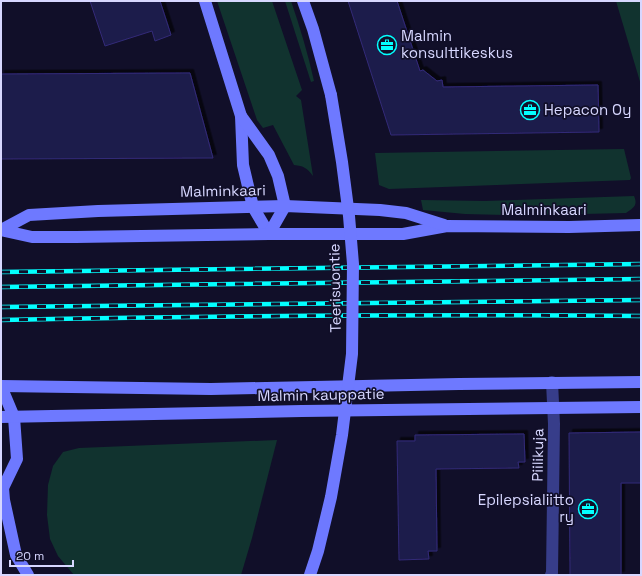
<svg xmlns="http://www.w3.org/2000/svg" width="642" height="576" viewBox="0 0 642 576" font-family="'Space Grotesk',sans-serif">
<defs>
<filter id="shadow"><feDropShadow dx="3.5" dy="-3.5" stdDeviation="0" flood-color="#0009"/></filter>
</defs>
<rect width="100%" height="100%" fill="#110f29"/>
<g fill="#11332f">
<path d="M 217,1 L 272,1 L 302,90 L 296,96 L 301,100 L 313,176 C 307,168 304,166 294,165 L 273,125 L 263,128 L 257,120 Z"/>
<path d="M 285,1 L 291,1 C 300,27 308,54 314,81 L 311,82 Z"/>
<polygon points="616,1 641,1 641,85"/>
<polygon points="624,149 631,178 630,180 389,189 379,185 375,153"/>
<path d="M 634,196 C 638,205 634,208 626,213 L 583,214 L 505,215 L 465,214 L 423,210 L 421,200 L 484,201 Z"/>
<polygon points="277,440 252,538 241,575 74,575 58,556 50,539 47,515 48,485 53,466 63,452 79,448"/>
</g>
<g fill="#1f1a4b" stroke="#322b78" filter="url(#shadow)">
<polygon points="90,1 160,1 171,35 155,41 152,31 105,46"/>
<polygon points="348,1 397,1 420,71 423,70 437,81 442,80 443,87 598,85 599,132 391,135"/>
<polygon points="190,73 213,158 1,159 1,74"/>
<polygon points="641,432 641,483 621,483 621,575 570,575 569,433"/>
<polygon points="524,434 525,462 518,462 519,468 436,469 437,551 428,551 429,559 399,560 397,441 415,441 415,435"/>
</g>
<g fill="none" stroke-linecap="round" stroke-linejoin="round">
<polyline stroke="#373d8a" stroke-width="12" points="551,575 552,573 554,424 552,382"/>
<g stroke="#6e79ff" stroke-width="12">
<polyline points="205,1 241,116 243,165 253,207 269,234"/>
<polyline points="303,1 313,29 331,95"/>
<polyline points="241,116 269,155 278,176 285,206 269,234"/>
<polyline points="1,230 32,237 76,237 269,234 403,234 447,226 569,227 641,225"/>
<polyline points="1,230 29,215 98,211 285,206 380,210 406,213 444,225"/>
<polyline points="1,386 211,389 459,384 641,382"/>
<polyline points="1,386 14,417 17,459 3,488"/>
<polyline points="1,417 302,411 641,407"/>
<polyline points="1,484 3,488 4,500 16,555 28,575"/>
</g>
<defs>
<g id="rail">
<polyline points="1,272 641,264"/>
<polyline points="1,287 641,279"/>
<polyline points="1,307 641,300"/>
<path d="M 1,320 C 214,316 428,314 641,316"/>
</g>
</defs>
<use href="#rail" stroke="#03ffff" stroke-width="4.5"/>
<use href="#rail" stroke="#110f29" stroke-width="3" stroke-dasharray="9" stroke-linecap="butt"/>
<polyline stroke="#6e79ff" stroke-width="12" points="310,575 318,551 331,497 342,435 352,354 353,264 349,216 342,162 331,95"/>
</g>
<defs>
<symbol id="office-ring" viewBox="-11 -11 22 22"><circle r="9.5" fill="#110f29" stroke="#03ffff" stroke-width="1.5"/><path d="M-6-3h4V-5.5h4V-3h4V5H-6ZM-1-4.5V-3h2v-1.5ZM-6 0V1H6V0Z" fill="#03ffff"/></symbol>
</defs>
<g fill-rule="evenodd">
<use href="#office-ring" x="376" y="34" width="22" height="22"/>
<use href="#office-ring" x="519" y="99" width="22" height="22"/>
<use href="#office-ring" x="577" y="498" width="22" height="22"/>
</g>
<g text-anchor="middle" stroke-width="3.5" stroke-linejoin="round" paint-order="stroke">
<g font-size="15" fill="#d7d7ff" stroke="#110f29" text-anchor="start">
<text x="401" y="41">Malmin<tspan x="401" dy="17">konsulttikeskus</tspan></text>
<text x="544" y="115">Hepacon Oy</text>
<text x="574" y="505" text-anchor="end">Epilepsialiitto<tspan x="574" dy="17">ry</tspan></text>
</g>
<g font-size="15" fill="#d7d7ff" stroke="#110f29">
<text transform="translate(223 191) rotate(-1)" y="5">Malminkaari</text>
<text x="544" y="215">Malminkaari</text>
<text transform="translate(335 288) rotate(-91)" y="5">Teerisuontie</text>
<text transform="translate(321 395) rotate(-1)" y="5">Malmin kauppatie</text>
<text transform="translate(538 455) rotate(-89)" y="5">Piilikuja</text>
</g>
</g>
<rect width="642" height="576" fill="none" stroke="#d7d7ff" stroke-width="4"/>
<path d="M10 560v6h63v-6" fill="none" stroke="#d7d7ff" stroke-width="2"/>
<text x="16" y="560" font-size="12" fill="#d7d7ff" stroke="#110f29" stroke-width="3" paint-order="stroke">20 m</text>
</svg>
